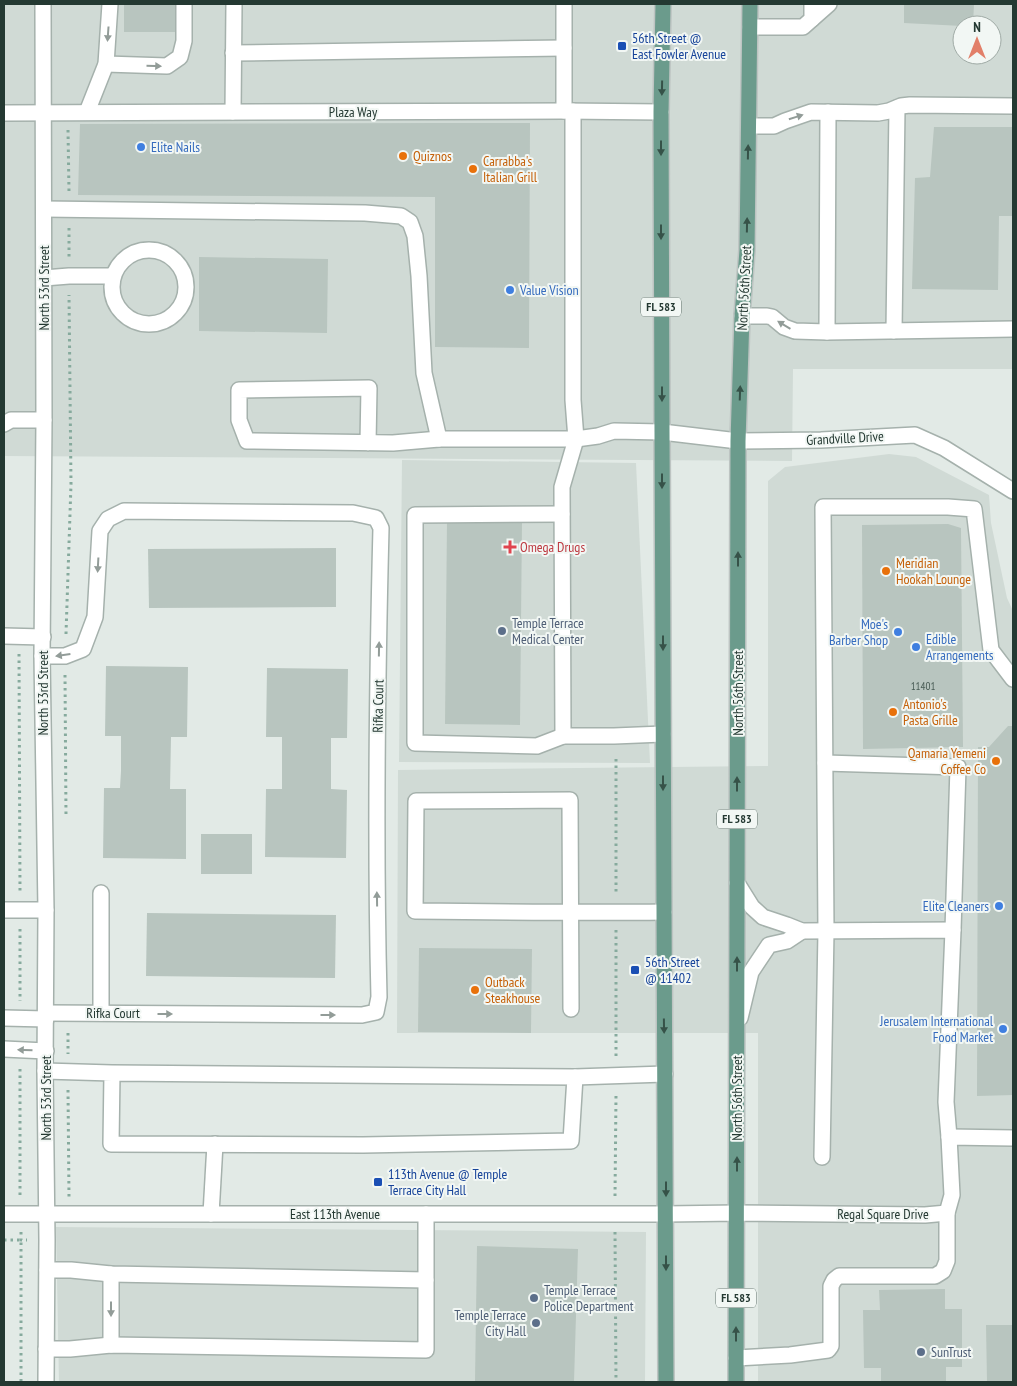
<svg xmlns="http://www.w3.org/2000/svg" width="1017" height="1386" viewBox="0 0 1017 1386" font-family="'PT Sans Narrow',sans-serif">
<rect width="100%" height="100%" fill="#e2eae6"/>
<g fill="#d0dad5" fill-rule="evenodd">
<path d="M 4,4 L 1013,4 L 1013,369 L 793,369 L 792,461 L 4,456 ZM 962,25 L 992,25 L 992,55 L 962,55 Z"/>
<polygon points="889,454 916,457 989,495 991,523 1007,598 1013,611 1013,1382 758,1382 758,1033 397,1033 398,770 768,766 768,481 785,467"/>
<polygon points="402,460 636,463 650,763 399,762"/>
<polygon points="56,1227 646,1232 645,1382 59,1382"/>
</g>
<g fill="#b8c5bf">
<polygon points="124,4 181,4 180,32 124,32"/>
<polygon points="904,4 974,4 973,25 962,26 904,23"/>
<polygon points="438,123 530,123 529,348 435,347 435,197 78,195 80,124"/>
<polygon points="934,127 1013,127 1013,216 999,216 998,290 912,289 915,178 930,177"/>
<polygon points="199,257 328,259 327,333 199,331"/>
<polygon points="447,520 522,521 520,725 445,724"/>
<polygon points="948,524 961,528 963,747 863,749 862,525"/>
<polygon points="336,548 336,607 149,608 148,549"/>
<polygon points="106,666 188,667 187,737 171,737 170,789 186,789 186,859 103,858 104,788 120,788 121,771 121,736 105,736"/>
<polygon points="267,668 348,669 347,738 331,738 331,789 347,790 346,858 265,857 266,789 282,789 282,737 266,737"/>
<polygon points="1008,726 1013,726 1013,1095 977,1096 978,747 989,747"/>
<rect x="201" y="834" width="51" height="40"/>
<polygon points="147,913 336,915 335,978 146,976"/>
<polygon points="419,948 532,949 531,1033 418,1032"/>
<polygon points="477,1246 578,1249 574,1382 475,1382"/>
<polygon points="945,1289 945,1309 962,1309 962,1367 946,1367 946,1382 881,1382 881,1368 864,1368 863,1310 880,1310 879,1290"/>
<polygon points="986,1325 1013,1325 1013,1382 987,1382"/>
</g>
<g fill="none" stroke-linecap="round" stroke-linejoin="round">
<defs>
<g id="minor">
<polyline points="43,4 44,420 42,656 46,910 45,1071 47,1240 46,1382"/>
<polyline points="812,19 829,4"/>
<polyline points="750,27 803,27 812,19 812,4"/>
<polyline points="233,53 564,48"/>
<polyline points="106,64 167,66 180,57 184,41 184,4"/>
<polyline points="564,111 564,4"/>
<polyline points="573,111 573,400 576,439 562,487 563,736 614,736 663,734"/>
<polyline points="87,112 106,64 110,4"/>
<polyline points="233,112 234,4"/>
<polyline points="828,112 827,332 1013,329"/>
<polyline points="4,113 564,111 661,112"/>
<polyline points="749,126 774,126 785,121 811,112 878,113 889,111 901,106 910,105 1013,106"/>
<polyline points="44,209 365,213 401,216 410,222 415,236 419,276 424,373 439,439"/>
<circle cx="149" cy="287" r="37"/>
<polyline points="44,278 69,276 112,276"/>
<polyline points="742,316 767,316 772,317 784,327 795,331 827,332"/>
<polyline points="894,331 897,108"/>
<polyline points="4,424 11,420 44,420"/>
<polyline points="368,443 369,388 239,390 239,420 247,441 393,443 439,439 576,439 598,436 614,431 662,432 738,441 821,440 915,435 944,448 1013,491"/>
<polyline points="562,514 415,515 415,743 537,746 563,736"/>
<polyline points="4,636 43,637"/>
<path d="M 42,656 L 65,656 L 83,649 L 95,617 L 100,531 L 108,519 L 124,511 L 353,513 L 376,518 L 381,528 C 377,685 375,841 379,997 L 376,1012 L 362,1015 L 46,1013"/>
<polyline points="825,763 958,767 953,930"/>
<polyline points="737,883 752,907 763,917 787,925 802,931 953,930 946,1102 949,1137"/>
<polyline points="4,910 46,910"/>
<path d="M 571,1009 L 570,800 L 416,801 L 415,911 C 498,912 581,913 664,912"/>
<polyline points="101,1013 101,893"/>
<polyline points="4,1018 46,1019"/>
<polyline points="740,1018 751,972 769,945 787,941 802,931"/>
<polyline points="4,1049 46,1051"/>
<polyline points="45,1071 112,1073 575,1077 571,1141 363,1145 111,1144 112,1073"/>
<polyline points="575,1077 665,1074"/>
<polyline points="822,1157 826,931 823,507 948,507 974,509 991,650 1013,679"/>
<polyline points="4,1214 666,1214 737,1213 925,1215 947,1213 952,1195 949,1137 1013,1138"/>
<polyline points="211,1214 215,1144"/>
<polyline points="47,1270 71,1270 111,1274 426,1280"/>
<polyline points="111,1345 111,1274"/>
<polyline points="46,1349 70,1349 111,1345 426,1350 426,1214"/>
<polyline points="736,1358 790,1355 828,1350 831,1346 831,1286 834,1280 839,1276 935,1276 943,1271 947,1261 947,1213"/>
</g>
<g id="major">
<polyline points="663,4 661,112 662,432 666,1382"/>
<polyline points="736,1382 738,441 742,316 747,250 750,4"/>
</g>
</defs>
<use href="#minor" stroke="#a5b1ac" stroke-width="18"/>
<use href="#major" stroke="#bdc4c2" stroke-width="18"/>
<g stroke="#86aa9d" stroke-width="3" stroke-dasharray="2.5 4" stroke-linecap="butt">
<polyline points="68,130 69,192"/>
<polyline points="69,228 69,257"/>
<polyline points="66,634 71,484 69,295"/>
<polyline points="19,654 20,891"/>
<polyline points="65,675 66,817"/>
<polyline points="616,759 616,894"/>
<polyline points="20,929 20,1001"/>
<polyline points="616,930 616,1056"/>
<polyline points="68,1033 68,1054"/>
<polyline points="20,1069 20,1196"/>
<polyline points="68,1090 69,1197"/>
<polyline points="615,1196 616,1095"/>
<polyline points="21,1232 21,1240 27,1240"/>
<polyline points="615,1232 616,1382"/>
<polyline points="4,1240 21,1240 21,1382"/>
</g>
<use href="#minor" stroke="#fff" stroke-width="15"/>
<use href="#major" stroke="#6b9b8c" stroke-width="15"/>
</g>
<defs><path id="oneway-solid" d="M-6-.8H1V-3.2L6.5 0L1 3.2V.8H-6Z" transform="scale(1.25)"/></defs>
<g fill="#929c98">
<use href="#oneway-solid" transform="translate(108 34) rotate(94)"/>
<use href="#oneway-solid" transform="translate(154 66) rotate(2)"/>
<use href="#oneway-solid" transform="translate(796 117) rotate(-18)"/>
<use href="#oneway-solid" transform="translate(784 325) rotate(-149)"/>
<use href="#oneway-solid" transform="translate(98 565) rotate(93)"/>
<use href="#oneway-solid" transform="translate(379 649) rotate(-89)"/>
<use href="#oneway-solid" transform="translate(63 655) rotate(172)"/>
<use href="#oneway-solid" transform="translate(377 899) rotate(-91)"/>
<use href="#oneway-solid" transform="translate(165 1014)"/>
<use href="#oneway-solid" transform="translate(328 1015)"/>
<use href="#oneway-solid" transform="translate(25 1050) rotate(-178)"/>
<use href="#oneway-solid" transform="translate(111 1309) rotate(90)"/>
</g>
<g fill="#365248">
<use href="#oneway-solid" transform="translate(662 88) rotate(91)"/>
<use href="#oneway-solid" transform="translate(661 148) rotate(90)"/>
<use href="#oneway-solid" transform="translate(748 152) rotate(-89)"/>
<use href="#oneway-solid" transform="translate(747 225) rotate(-89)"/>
<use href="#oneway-solid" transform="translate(661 232) rotate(90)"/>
<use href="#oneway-solid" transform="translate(740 393) rotate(-88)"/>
<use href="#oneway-solid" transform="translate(662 394) rotate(90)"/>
<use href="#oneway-solid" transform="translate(662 481) rotate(90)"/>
<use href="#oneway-solid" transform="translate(738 559) rotate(-90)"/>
<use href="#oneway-solid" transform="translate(663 643) rotate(90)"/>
<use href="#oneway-solid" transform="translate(663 783) rotate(90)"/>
<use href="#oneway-solid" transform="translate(737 784) rotate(-90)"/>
<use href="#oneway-solid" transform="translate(737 964) rotate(-90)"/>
<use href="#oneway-solid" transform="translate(664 1026) rotate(89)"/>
<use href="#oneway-solid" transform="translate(737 1164) rotate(-90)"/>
<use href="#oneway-solid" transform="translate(666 1189) rotate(90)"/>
<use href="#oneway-solid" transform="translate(666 1263) rotate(90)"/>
<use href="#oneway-solid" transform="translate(736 1334) rotate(-90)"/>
</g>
<g fill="#1a4fb4" stroke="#f2f7f4" stroke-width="2">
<rect x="617" y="41" width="10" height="10" rx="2.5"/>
<rect x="630" y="965" width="10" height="10" rx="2.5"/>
<rect x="373" y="1177" width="10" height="10" rx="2.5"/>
</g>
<g fill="#3f7fe0" stroke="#f2f7f4" stroke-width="2">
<circle cx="141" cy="147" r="5"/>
<circle cx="510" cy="290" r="5"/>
<circle cx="898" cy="632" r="5"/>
<circle cx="916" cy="647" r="5"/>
<circle cx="999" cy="906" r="5"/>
<circle cx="1003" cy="1029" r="5"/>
</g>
<g fill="#e8710a" stroke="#f2f7f4" stroke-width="2">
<circle cx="403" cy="156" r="5"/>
<circle cx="473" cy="169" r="5"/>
<circle cx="886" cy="571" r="5"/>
<circle cx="893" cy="712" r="5"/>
<circle cx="996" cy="761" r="5"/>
<circle cx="475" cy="990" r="5"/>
</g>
<path fill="#e0444e" stroke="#f2f7f4" stroke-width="2" d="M507.5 539.5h5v5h5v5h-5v5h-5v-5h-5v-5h5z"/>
<g fill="#5c6f8a" stroke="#f2f7f4" stroke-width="2">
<circle cx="502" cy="631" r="5"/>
<circle cx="534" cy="1298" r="5"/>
<circle cx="536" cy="1323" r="5"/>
<circle cx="921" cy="1352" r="5"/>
</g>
<g text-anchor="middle" stroke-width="4" stroke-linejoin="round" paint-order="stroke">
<g font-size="11" fill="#495c55">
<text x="923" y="690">11401</text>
</g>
<g fill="#f2f7f4" stroke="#62726c" stroke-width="1">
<rect x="641" y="297.5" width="40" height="19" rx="4"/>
<rect x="717" y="809.5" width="40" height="19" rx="4"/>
<rect x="716" y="1288.5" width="40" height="19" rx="4"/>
</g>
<g font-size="12" font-weight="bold" fill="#243932">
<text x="661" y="311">FL 583</text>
<text x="737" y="823">FL 583</text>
<text x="736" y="1302">FL 583</text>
</g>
<g font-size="14" fill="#164399" stroke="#f2f7f4" text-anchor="start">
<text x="632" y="43">56th Street @<tspan x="632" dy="16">East Fowler Avenue</tspan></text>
<text x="645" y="967">56th Street<tspan x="645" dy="16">@ 11402</tspan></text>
<text x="388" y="1179">113th Avenue @ Temple<tspan x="388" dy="16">Terrace City Hall</tspan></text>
</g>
<g font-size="14" fill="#243932" stroke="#f2f7f4">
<text x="353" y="117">Plaza Way</text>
<text transform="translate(44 288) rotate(-90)" y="5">North 53rd Street</text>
<text transform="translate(744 288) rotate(-87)" y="5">North 56th Street</text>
<text transform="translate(845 438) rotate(-3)" y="5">Grandville Drive</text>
<text transform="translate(43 693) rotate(-90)" y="5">North 53rd Street</text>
<text transform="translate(738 693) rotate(-90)" y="5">North 56th Street</text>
<text transform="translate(378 706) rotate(-89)" y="5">Rifka Court</text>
<text x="113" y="1018">Rifka Court</text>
<text transform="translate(46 1098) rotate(-90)" y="5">North 53rd Street</text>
<text transform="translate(737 1098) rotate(-90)" y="5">North 56th Street</text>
<text x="335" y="1219">East 113th Avenue</text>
<text x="883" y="1219">Regal Square Drive</text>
</g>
<g font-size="14" fill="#366cbe" stroke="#f2f7f4" text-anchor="start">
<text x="151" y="152">Elite Nails</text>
<text x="520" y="295">Value Vision</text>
<text x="888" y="629" text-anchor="end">Moe's<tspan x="888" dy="16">Barber Shop</tspan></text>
<text x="926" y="644">Edible<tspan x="926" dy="16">Arrangements</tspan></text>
<text x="989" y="911" text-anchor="end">Elite Cleaners</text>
<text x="993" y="1026" text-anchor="end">Jerusalem International<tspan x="993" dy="16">Food Market</tspan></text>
</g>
<g font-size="14" fill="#c56008" stroke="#f2f7f4" text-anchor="start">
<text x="413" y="161">Quiznos</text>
<text x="483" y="166">Carrabba's<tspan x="483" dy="16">Italian Grill</tspan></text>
<text x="896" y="568">Meridian<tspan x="896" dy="16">Hookah Lounge</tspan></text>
<text x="903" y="709">Antonio's<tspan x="903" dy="16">Pasta Grille</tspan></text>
<text x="986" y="758" text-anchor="end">Qamaria Yemeni<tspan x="986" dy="16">Coffee Co</tspan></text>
<text x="485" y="987">Outback<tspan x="485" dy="16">Steakhouse</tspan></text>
</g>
<g font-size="14" fill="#be3a42" stroke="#f2f7f4" text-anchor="start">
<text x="520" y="552">Omega Drugs</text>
</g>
<g font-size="14" fill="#4e5e75" stroke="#f2f7f4" text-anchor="start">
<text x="512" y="628">Temple Terrace<tspan x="512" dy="16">Medical Center</tspan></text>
<text x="544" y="1295">Temple Terrace<tspan x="544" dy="16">Police Department</tspan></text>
<text x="526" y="1320" text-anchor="end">Temple Terrace<tspan x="526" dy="16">City Hall</tspan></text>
<text x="931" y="1357">SunTrust</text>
</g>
</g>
<rect width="1017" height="1386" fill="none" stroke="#243932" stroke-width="10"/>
<g transform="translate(977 40)"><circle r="24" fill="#f2f7f4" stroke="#a0aba6"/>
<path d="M0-4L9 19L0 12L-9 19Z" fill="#e27f69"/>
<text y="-8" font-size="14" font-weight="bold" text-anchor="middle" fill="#243932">N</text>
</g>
</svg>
